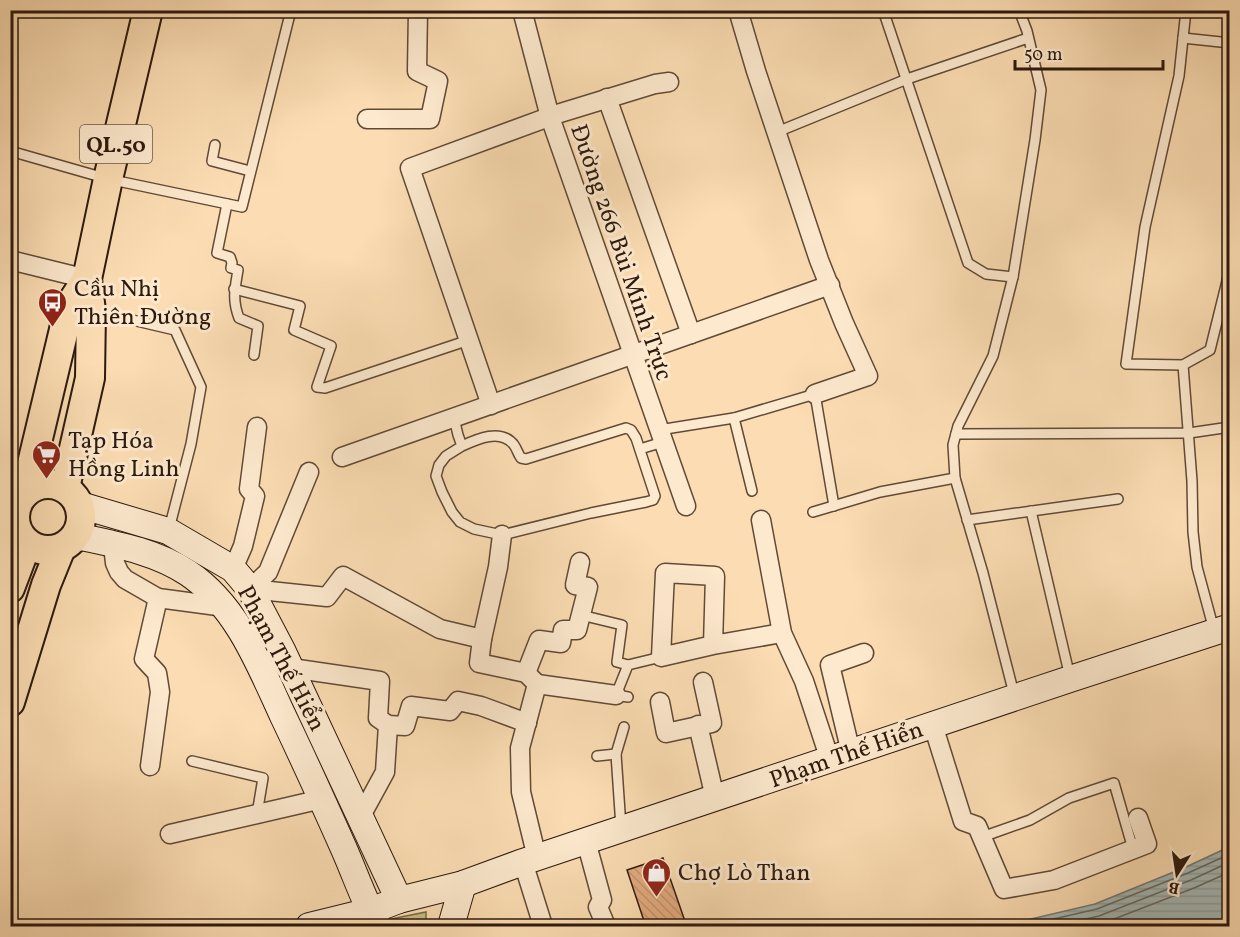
<svg xmlns="http://www.w3.org/2000/svg" width="1240" height="937" viewBox="0 0 1240 937" font-family="Vollkorn,serif">
<defs>
<pattern id="park-tufts" width="24" height="20" patternUnits="userSpaceOnUse" patternTransform="scale(1.5)"><rect width="24" height="20" fill="#c7bf87"/><path d="M3 7l-1-3M5 7V3M7 7l1-3M15 17l-1-3M17 17v-4M19 17l1-3" fill="none" stroke="#aba473"/></pattern>
<pattern id="water-rules" width="6" height="5" patternUnits="userSpaceOnUse" patternTransform="scale(1.5)"><rect width="6" height="5" fill="#a4b9b8"/><path d="M0 2.5h6" fill="none" stroke="#8d9e9d"/></pattern>
<pattern id="building-back-hatch" width="6" height="6" patternUnits="userSpaceOnUse" patternTransform="scale(1.5)"><rect width="6" height="6" fill="#e5ac80"/><path d="M-1 5l2 2M0 0l6 6M5-1l2 2" fill="none" stroke="#c5936d"/></pattern>
</defs>
<rect width="100%" height="100%" fill="#fcddb3"/>
<filter id="stains"><feTurbulence type="fractalNoise" baseFrequency=".00333" numOctaves="4"/><feColorMatrix values="0 0 0 0 .2 0 0 0 0 .09 0 0 0 0 .02 0 0 0 .5 -.17"/></filter>
<radialGradient id="worn" r=".72"><stop offset=".6" stop-color="#630" stop-opacity="0"/><stop offset="1" stop-color="#630" stop-opacity=".3"/></radialGradient>
<polygon fill="url(#park-tufts)" stroke="#7a6c4a" stroke-width="1.5" points="426,912 426,926 391,926 386,920"/>
<polygon fill="url(#water-rules)" stroke="#747974" stroke-width="1.5" points="1229,847 1229,926 1001,926 1095,904 1186,867"/>
<g fill="none" stroke-linecap="round" stroke-linejoin="round">
<g stroke="#686963" stroke-width="1.5">
<polyline points="1023,926 1097,909 1188,873 1230,854"/>
<polyline points="1056,926 1099,916 1191,880 1230,862"/>
<polyline points="1096,926 1194,888 1230,872"/>
</g>
</g>
<polygon fill="url(#building-back-hatch)" stroke="#2c190e" stroke-width="1.5" points="663,858 687,927 646,927 627,870"/>
<g fill="none" stroke-linecap="round" stroke-linejoin="round">
<defs>
<g id="lane">
<polyline points="883,10 968,263 986,274 1013,277"/>
<polyline points="1186,10 1179,76 1145,227 1126,364 1183,365 1210,350 1230,269"/>
<polyline points="1183,38 1230,43"/>
<polyline points="777,132 907,79 1028,38"/>
<polyline points="215,145 212,161 250,171"/>
<polyline points="10,151 108,179 242,207 291,10"/>
<path d="M 227,204 L 217,253 L 230,257 L 232,263 L 231,268 L 238,270 C 235,288 232,300 239,318 L 258,326 L 254,355"/>
<polyline points="234,289 300,306 294,330 331,346 317,387 325,388 469,340"/>
<polyline points="94,311 175,330 201,387 191,444 169,529"/>
<polyline points="1183,365 1192,481 1193,532 1197,567 1214,630"/>
<path d="M 454,418 L 458,435 L 462,446 L 446,456 L 439,465 L 436,476 L 442,492 L 452,512 L 460,522 L 474,529 L 502,535 L 591,513 L 646,502 L 653,500 L 655,496 L 636,438 L 631,430 L 626,428 L 526,459 L 521,458 C 518,454 517,449 514,445 C 501,428 477,439 462,446"/>
<polyline points="734,418 815,394 834,506"/>
<polyline points="659,430 734,418 752,491"/>
<polyline points="956,434 1189,433 1230,427"/>
<polyline points="640,449 663,442"/>
<polyline points="1031,511 1070,677"/>
<polyline points="813,512 880,492 955,478"/>
<polyline points="967,520 1118,499"/>
<polyline points="581,615 622,625 617,662 628,665"/>
<polyline points="1014,694 983,573 955,478 953,445 958,426 993,356 1013,277 1035,140 1041,90 1027,31 1019,10"/>
<polyline points="628,697 616,695 628,665 661,657"/>
<polyline points="597,756 616,754"/>
<polyline points="192,761 263,778 257,814"/>
<polyline points="621,827 616,754 624,727"/>
<polyline points="982,837 1030,820 1069,798 1114,783 1133,849"/>
</g>
<g id="street">
<polyline points="522,10 550,117 686,506"/>
<polyline points="738,10 756,71 819,260 844,323 868,376 815,394"/>
<polyline points="607,98 691,334"/>
<polyline points="367,119 430,119 438,81 417,71 418,10"/>
<polyline points="10,260 87,279"/>
<polyline points="491,405 410,168 557,114 655,84 669,82"/>
<polyline points="342,457 830,285"/>
<polyline points="761,520 782,633 804,681 830,760"/>
<polyline points="113,545 115,563 119,572 125,579 158,598 225,607"/>
<polyline points="233,569 243,546 255,496 249,489 257,427"/>
<polyline points="250,589 327,597 343,576 440,629 482,639 479,663 526,673 537,684"/>
<polyline points="250,589 268,572 309,472"/>
<polyline points="482,639 498,567 502,535"/>
<polyline points="713,645 715,576 665,573 661,657 713,645 782,633"/>
<polyline points="291,668 380,681 378,718 388,725 405,726 411,706 450,711 458,701 481,706 527,723"/>
<polyline points="526,673 539,640 561,643 563,630 577,630 588,587 575,585 580,562"/>
<polyline points="537,684 616,695"/>
<polyline points="660,702 666,733 712,723 703,682"/>
<polyline points="698,725 715,798"/>
<polyline points="933,725 963,821 977,826 1004,889 1054,880 1147,844 1138,818"/>
<polyline points="851,753 830,665 864,653"/>
<polyline points="150,766 160,692 157,673 144,659 158,598"/>
<polyline points="361,816 385,772 388,725"/>
<polyline points="170,834 322,799"/>
<polyline points="586,841 602,900 598,907 606,926"/>
<polyline points="537,858 521,792 520,748 537,684"/>
<polyline points="523,862 543,926"/>
</g>
<g id="secondary">
<polyline points="80,505 168,531 233,569 250,589 282,650 399,900"/>
<path d="M 76,536 C 114,544 155,551 188,573 C 237,606 259,664 283,716 C 304,760 324,804 344,849 C 355,874 364,900 377,925"/>
<polyline points="309,926 370,911 399,900 463,884 523,862 1070,679 1230,627"/>
<polyline points="451,926 463,884"/>
</g>
<g id="primary">
<circle cx="48" cy="517" r="33"/>
<polyline points="65,488 90,378 91,311 87,279 108,179 148,10"/>
<polyline points="25,493 67,317 72,302 87,279"/>
<polyline points="10,588 27,543"/>
<polyline points="10,702 46,585 61,548"/>
</g>
</defs>
<use href="#lane" stroke="#604a37" stroke-width="12"/>
<use href="#street" stroke="#604a37" stroke-width="21"/>
<use href="#secondary" stroke="#2c190e" stroke-width="28"/>
<use href="#primary" stroke="#2c190e" stroke-width="32"/>
<use href="#lane" stroke="#fde9ce" stroke-width="9"/>
<use href="#street" stroke="#fde9ce" stroke-width="18"/>
<use href="#secondary" stroke="#fde9ce" stroke-width="26"/>
<use href="#primary" stroke="#fcddb3" stroke-width="28"/>
</g>
<defs>
<symbol id="bus-pin" viewBox="-11 -11 22 30"><path d="M0 17L-7.5 6A9.5 9.5 0 1 1 7.5 6Z" fill="#8f2418" stroke="#fde9ce"/><path d="M-5-6H5V4H4V6H2V4H-2V6H-4V4H-5ZM-3.5-4V0h7V-4ZM-3.5 1.2v1.5H-2V1.2ZM2 1.2v1.5H3.5V1.2Z" fill="#fff"/></symbol>
<symbol id="supermarket-pin" viewBox="-11 -11 22 30"><path d="M0 17L-7.5 6A9.5 9.5 0 1 1 7.5 6Z" fill="#8f2418" stroke="#fde9ce"/><path d="M-6-5.5h2.5l.6 2H6L4.5 2H-2.5L-4.4-4H-6ZM-1.5 3.2a1.3 1.3 0 1 0 .1 0ZM3 3.2a1.3 1.3 0 1 0 .1 0Z" fill="#fff"/></symbol>
<symbol id="shop-pin" viewBox="-11 -11 22 30"><path d="M0 17L-7.5 6A9.5 9.5 0 1 1 7.5 6Z" fill="#8f2418" stroke="#fde9ce"/><path d="M-5-2.5h2.3a2.7 3.5 0 0 1 5.4 0H5L5.5 6h-11ZM-1.5-2.5h3a1.5 2.3 0 0 0-3 0Z" fill="#fff"/></symbol>
</defs>
<g fill-rule="evenodd">
<use href="#bus-pin" x="36" y="286" width="33" height="45"/>
<use href="#supermarket-pin" x="30" y="438" width="33" height="45"/>
<use href="#shop-pin" x="640" y="856" width="33" height="45"/>
</g>
<g text-anchor="middle" stroke-width="6" stroke-linejoin="round" paint-order="stroke">
<rect fill="#fde9ce" stroke="#6b5748" stroke-width="1.5" x="80" y="125" width="72" height="38" rx="4.5"/>
<g font-size="22" font-weight="bold" fill="#2c190e">
<text x="116" y="152">QL.50</text>
</g>
<g font-size="24" fill="#2c190e" stroke="#fde9ce">
<text transform="translate(622 252) rotate(71)" y="8">Đường 266 Bùi Minh Trực</text>
<text transform="translate(282 658) rotate(62)" y="8">Phạm Thế Hiển</text>
<text transform="translate(846 754) rotate(-19)" y="8">Phạm Thế Hiển</text>
</g>
<g font-size="24" fill="#2c190e" stroke="#fde9ce" text-anchor="start">
<text x="74" y="296">Cầu Nhị<tspan x="74" dy="28">Thiên Đường</tspan></text>
<text x="68" y="448">Tạp Hóa<tspan x="68" dy="28">Hồng Linh</tspan></text>
<text x="678" y="880">Chợ Lò Than</text>
</g>
</g>
<rect width="1240" height="937" fill="none" stroke="#fcddb3" stroke-width="36"/>
<rect x="12" y="12" width="1216" height="913" fill="none" stroke="#2c190e" stroke-width="3"/>
<rect x="18" y="18" width="1204" height="901" fill="none" stroke="#2c190e" stroke-width="1.5"/>
<g transform="translate(1177 874) rotate(192)" stroke="#fde9ce" stroke-width="4.5" paint-order="stroke">
<path d="M0-4.5L10 22L0 15L-10 22Z" fill="#2c190e"/>
<text y="-9" font-size="16" font-weight="bold" text-anchor="middle" fill="#2c190e">B</text>
</g>
<path d="M1015 60v9h148v-9" fill="none" stroke="#2c190e" stroke-width="3"/>
<text x="1024" y="60" font-size="18" fill="#2c190e" stroke="#fde9ce" stroke-width="4.5" paint-order="stroke">50 m</text>
<rect width="100%" height="100%" filter="url(#stains)"/>
<rect width="100%" height="100%" fill="url(#worn)"/>
</svg>
